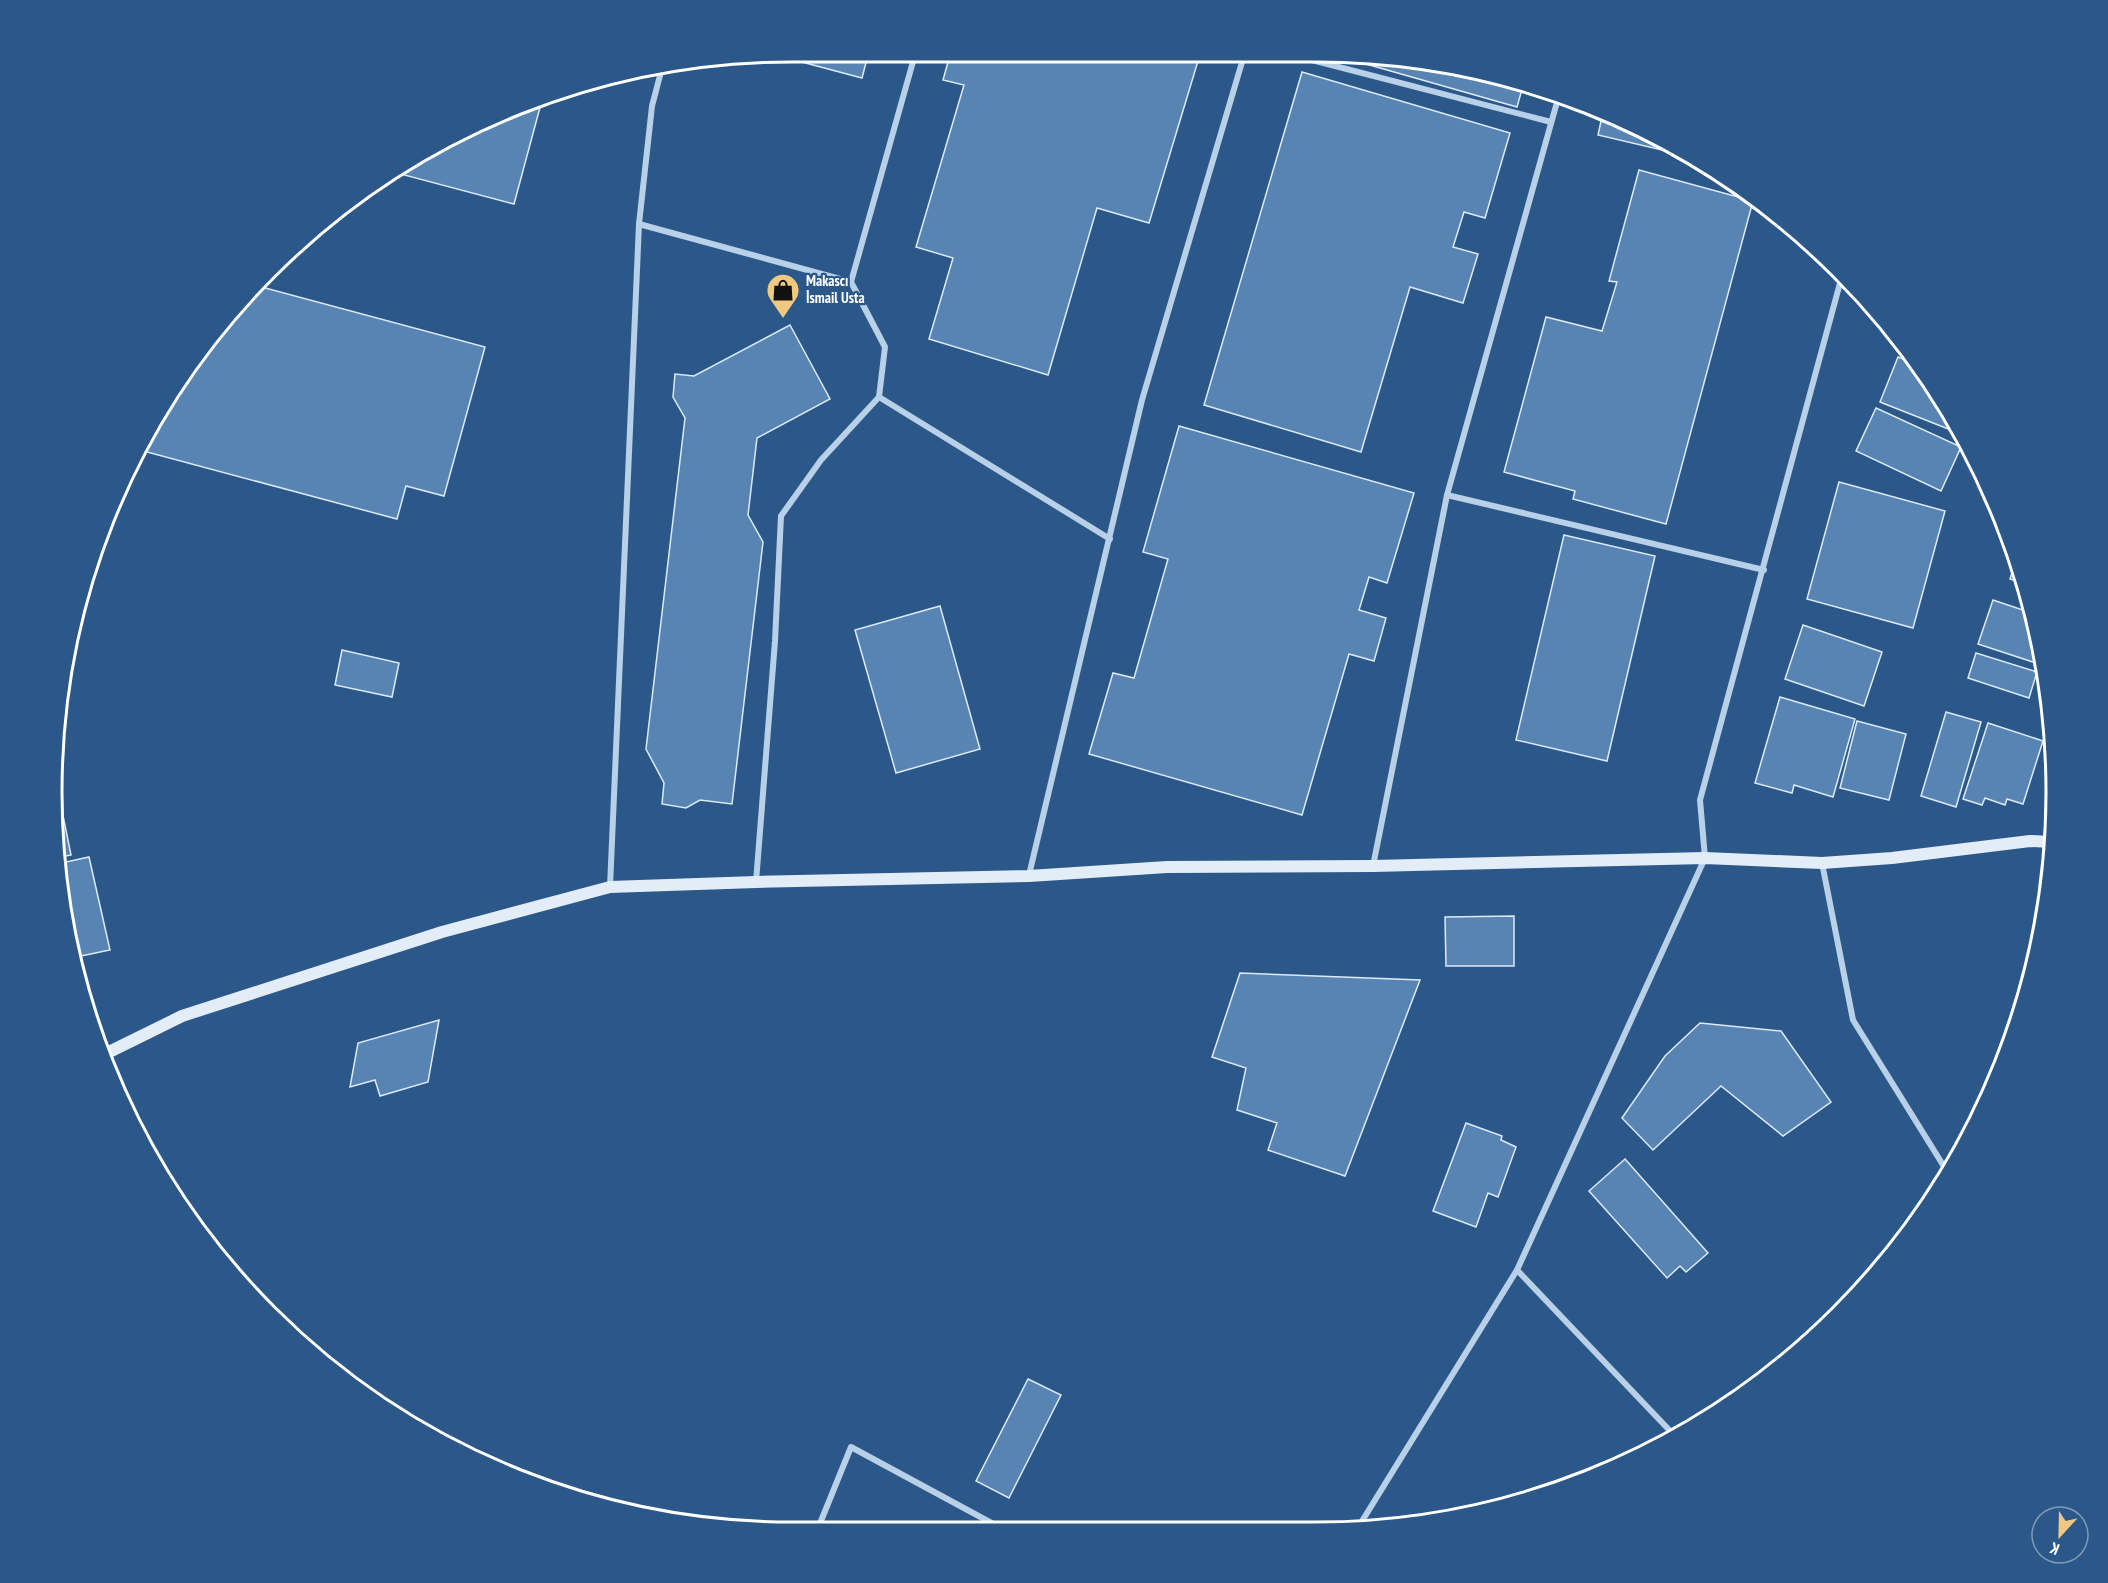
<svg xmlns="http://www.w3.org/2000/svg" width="2108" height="1583" viewBox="0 0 2108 1583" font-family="'PT Sans Narrow',sans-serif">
<rect width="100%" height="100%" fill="#2b5889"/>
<g fill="#5784b2" stroke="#dce9f7" stroke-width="1.5">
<polygon points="792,51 869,51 862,78 772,54"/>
<polygon points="951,51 1169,52 1198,61 1149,223 1097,208 1048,375 929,339 953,258 916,247 964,85 943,80"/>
<polygon points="1324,52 1365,53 1508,76 1524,82 1517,107"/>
<polygon points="1302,72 1510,133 1485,218 1464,212 1453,247 1478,254 1463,303 1410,287 1361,452 1204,405"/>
<polygon points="542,100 514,204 393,172 421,150"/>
<polygon points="1603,112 1644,128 1692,157 1598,135"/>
<polygon points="1639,170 1753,201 1666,524 1573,499 1575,491 1504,472 1546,317 1602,331 1617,282 1609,281"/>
<polygon points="254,285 485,347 444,496 406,486 397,519 136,449 176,380"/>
<polygon points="790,325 830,399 757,438 748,515 763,542 732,804 700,800 686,808 662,804 664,783 646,749 685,418 673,397 675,374 694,376"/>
<polygon points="1898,357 1921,366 1932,380 1961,434 1880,402"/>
<polygon points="1876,408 1961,447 1941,491 1856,451"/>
<polygon points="1179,426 1414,493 1387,583 1369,577 1359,610 1386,618 1374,661 1349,654 1302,815 1089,754 1113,673 1134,678 1168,559 1143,552"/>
<polygon points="1839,482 1945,511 1913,628 1807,599"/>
<polygon points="1564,535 1655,556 1607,761 1516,740"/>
<polygon points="2016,560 2023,583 2010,579"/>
<polygon points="1993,600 2032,613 2043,647 2045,666 1978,644"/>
<polygon points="940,606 980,749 896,773 855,630"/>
<polygon points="1803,625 1882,652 1864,706 1785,679"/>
<polygon points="342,650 399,663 392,697 335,685"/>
<polygon points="1976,653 2037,672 2029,698 1968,678"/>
<polygon points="1780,697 1855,719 1833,797 1794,785 1792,793 1755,783"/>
<polygon points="1946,712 1981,722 1956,807 1921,796"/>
<polygon points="1857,721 1906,734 1889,800 1840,788"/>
<polygon points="1988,723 2043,741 2023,804 2007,799 2005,805 1985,798 1982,805 1963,799"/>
<polygon points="59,796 71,855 56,858 53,840 55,797"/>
<polygon points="89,857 110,950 76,957 57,864"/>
<polygon points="1514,916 1514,966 1446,966 1445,917"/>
<polygon points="1240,973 1420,980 1345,1176 1268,1150 1277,1123 1237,1110 1246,1068 1212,1057"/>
<polygon points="439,1020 428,1082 380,1096 375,1080 350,1087 358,1043"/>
<polygon points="1700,1023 1781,1031 1831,1102 1783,1136 1721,1086 1653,1150 1622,1118 1665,1056"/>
<polygon points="1466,1123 1502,1136 1501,1140 1516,1147 1498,1197 1488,1193 1476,1227 1433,1211"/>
<polygon points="1625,1159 1708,1253 1686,1272 1680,1266 1667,1278 1589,1191"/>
<polygon points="1028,1379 1061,1395 1009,1498 976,1481"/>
</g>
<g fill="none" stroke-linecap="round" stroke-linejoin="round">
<g stroke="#b8d0e8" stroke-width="6">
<polyline points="916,51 851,282 885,347 879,397 1110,539"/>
<polyline points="1281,52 1551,122"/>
<polyline points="639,224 851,282"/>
<polyline points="1447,495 1764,570"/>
<polyline points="1822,863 1853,1020 1948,1173"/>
<polyline points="1373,866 1447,495 1559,95"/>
<polyline points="1029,875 1142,400 1245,52"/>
<polyline points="756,882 775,641 781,516 821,460 879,397"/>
<polyline points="610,887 639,224 652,106 662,68"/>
<polyline points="1517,1270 1673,1434"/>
<polyline points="819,1526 851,1447 997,1526"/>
<polyline points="1359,1526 1517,1270 1705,858 1700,800 1843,272"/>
</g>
<polyline stroke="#e2edf8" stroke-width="12" points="103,1055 182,1016 442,932 610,887 756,882 1029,876 1167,867 1373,866 1705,858 1822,863 1892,858 2030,841 2052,842"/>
</g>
<defs>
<symbol id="shop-pin" viewBox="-11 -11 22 30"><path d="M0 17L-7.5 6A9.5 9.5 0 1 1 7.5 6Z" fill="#efc980" stroke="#2b5889"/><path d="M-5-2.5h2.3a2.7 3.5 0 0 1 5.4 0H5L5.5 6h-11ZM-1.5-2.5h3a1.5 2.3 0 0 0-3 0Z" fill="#111"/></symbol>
</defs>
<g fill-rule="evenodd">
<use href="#shop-pin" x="764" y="271" width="38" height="52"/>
</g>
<g text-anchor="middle" stroke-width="4.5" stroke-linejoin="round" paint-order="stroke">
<g font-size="15" font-weight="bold" fill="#fff" stroke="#2b5889" text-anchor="start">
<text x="806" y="286">Makascı<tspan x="806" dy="17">İsmail Usta</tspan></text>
</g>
</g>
<path d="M0 0H2108V1583H0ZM792 62H1316A730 730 0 0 1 2046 792V792A730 730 0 0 1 1316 1522H792A730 730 0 0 1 62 792V792A730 730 0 0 1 792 62Z" fill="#2b5889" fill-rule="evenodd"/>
<path fill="none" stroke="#fff" stroke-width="3" d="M792 62H1316A730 730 0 0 1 2046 792V792A730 730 0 0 1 1316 1522H792A730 730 0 0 1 62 792V792A730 730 0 0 1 792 62Z"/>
<g transform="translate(2060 1535) rotate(202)"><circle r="28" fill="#2b5889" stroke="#809bb8" stroke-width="1.5"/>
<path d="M0-4.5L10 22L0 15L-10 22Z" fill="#efc980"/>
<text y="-9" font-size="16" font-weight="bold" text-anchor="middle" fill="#ffffff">K</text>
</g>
</svg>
